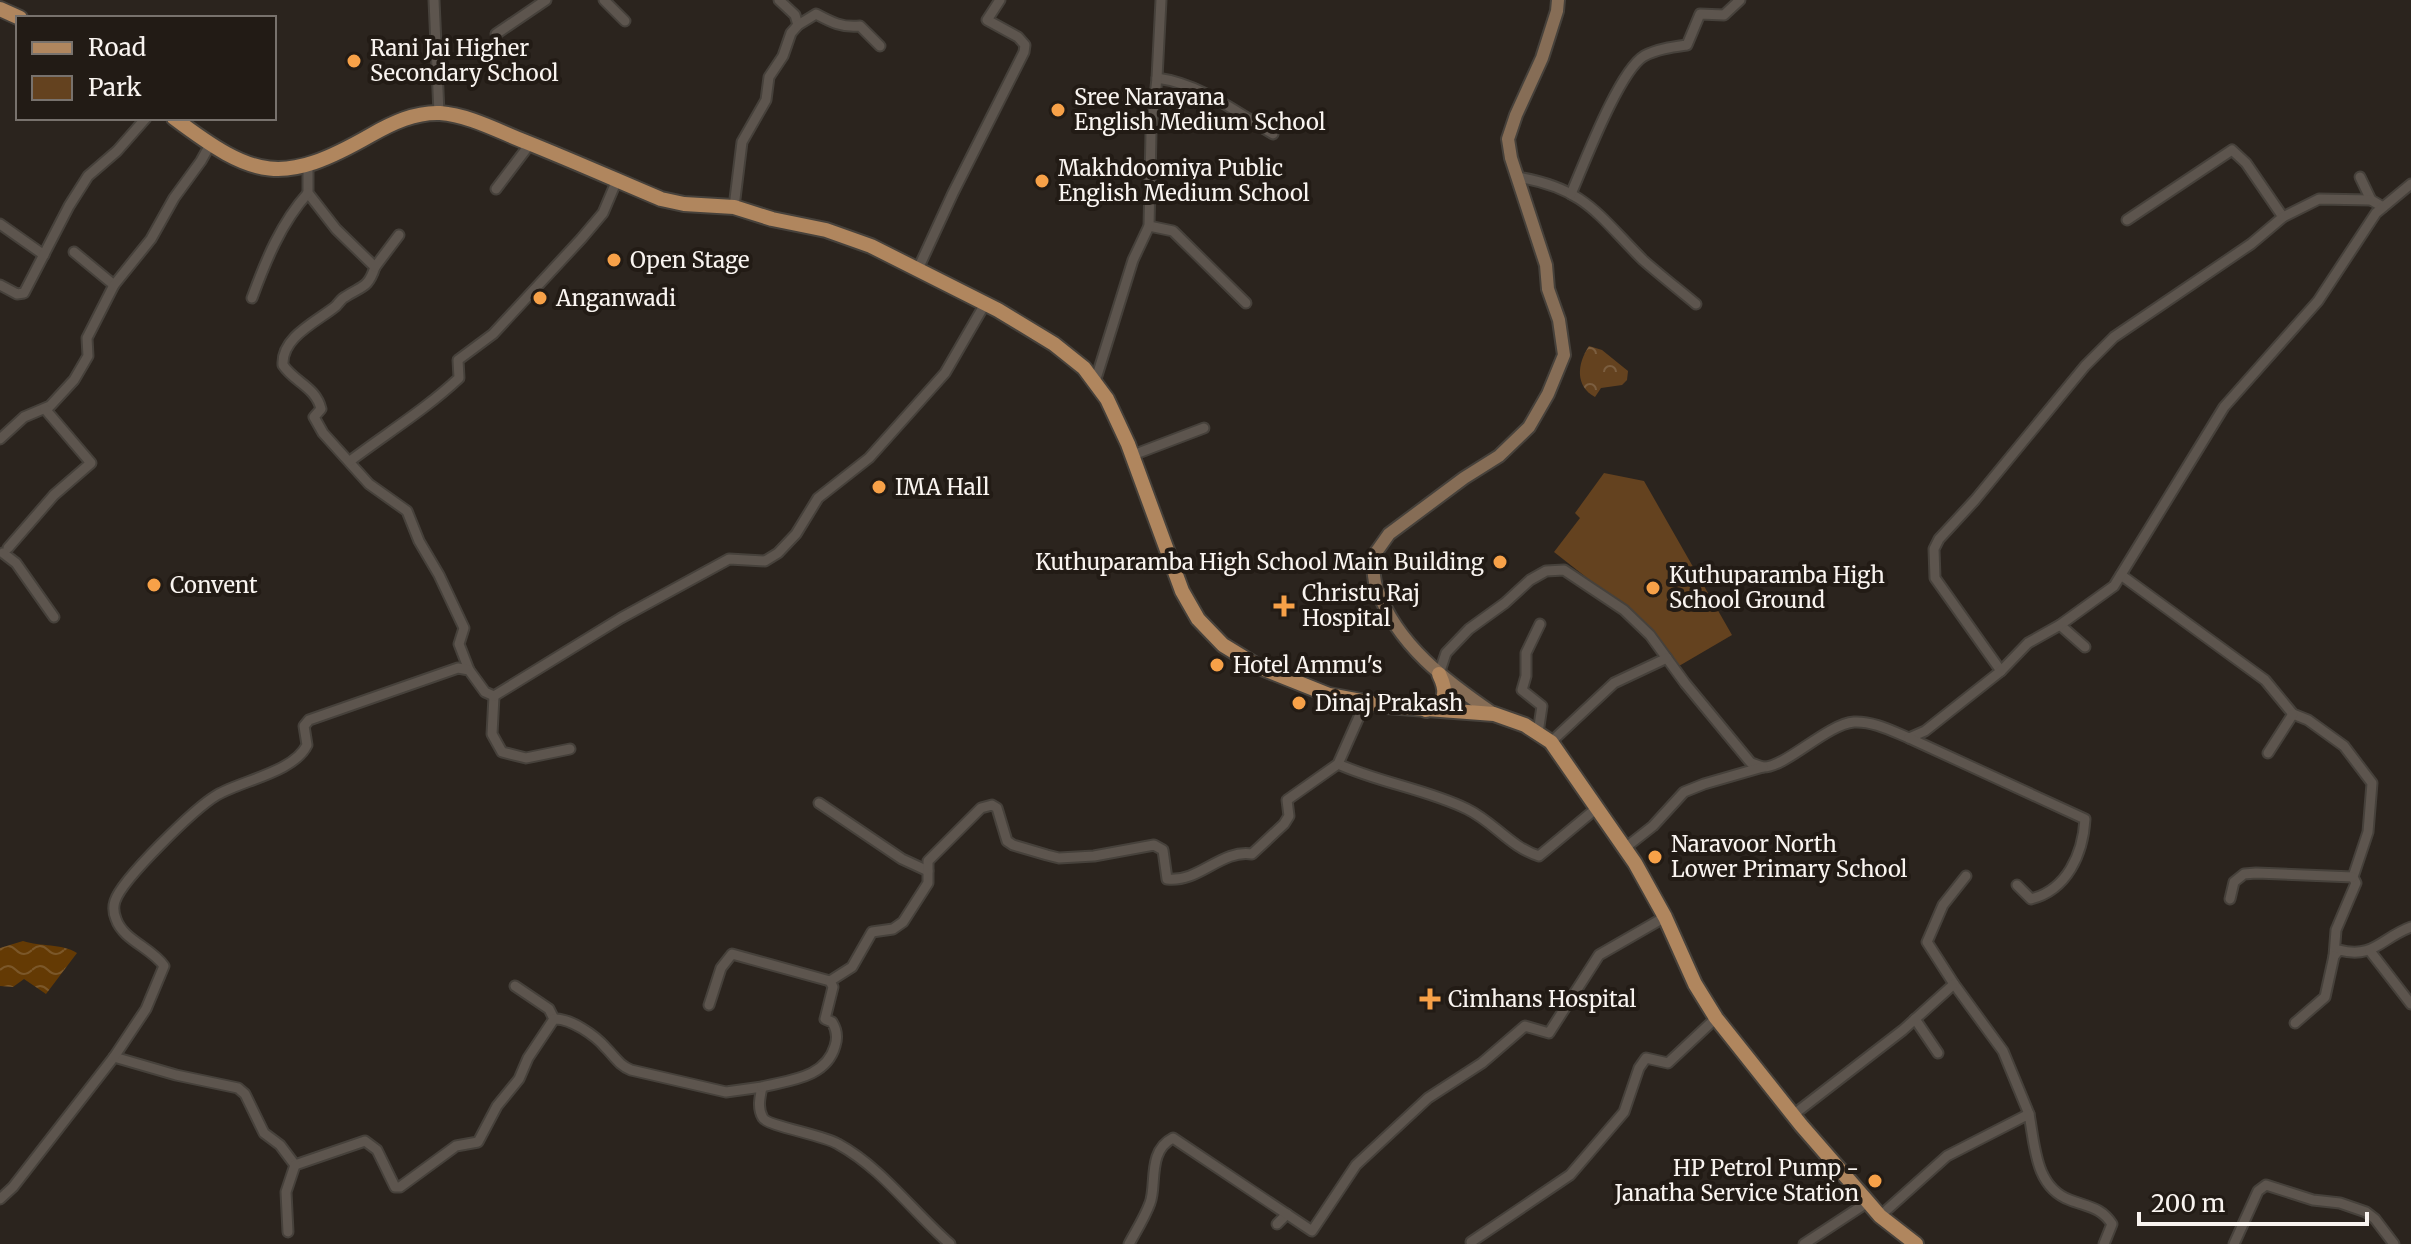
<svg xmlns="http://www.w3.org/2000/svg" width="2411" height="1244" viewBox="0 0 2411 1244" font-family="Merriweather,serif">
<defs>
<pattern id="park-crowns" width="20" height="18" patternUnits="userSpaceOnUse" patternTransform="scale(2)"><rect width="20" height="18" fill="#64421f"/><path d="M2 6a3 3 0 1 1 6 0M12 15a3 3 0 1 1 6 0" fill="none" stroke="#7b5e40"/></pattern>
<pattern id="water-waves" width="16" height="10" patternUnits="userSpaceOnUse" patternTransform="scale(2)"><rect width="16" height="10" fill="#643a04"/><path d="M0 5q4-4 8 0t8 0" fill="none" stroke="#7b5729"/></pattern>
</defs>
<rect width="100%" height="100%" fill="#2b241e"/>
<polygon fill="#64421f" points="1604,473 1644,481 1732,635 1679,666 1647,625 1554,552 1580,518 1575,513"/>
<path fill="url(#park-crowns)" d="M 1589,346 L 1602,350 L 1628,371 L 1627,380 L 1622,385 L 1601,388 L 1595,397 C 1575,386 1577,364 1589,346 Z"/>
<path fill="url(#water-waves)" d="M 23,941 C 41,947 61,943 77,953 L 46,994 L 24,979 L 13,987 L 0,986 L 0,948 Z"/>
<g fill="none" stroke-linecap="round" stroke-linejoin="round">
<defs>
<g id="minor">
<polyline points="434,0 439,113"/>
<polyline points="604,0 625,21"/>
<polyline points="779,0 795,15 798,25"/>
<polyline points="496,34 546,0"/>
<path d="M 1157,78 C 1201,84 1236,112 1273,134"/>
<path d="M 308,165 L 308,193 L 336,229 L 375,267 C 368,289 361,286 345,297 C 342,298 338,304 336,306 C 318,321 281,337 283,365 C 294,382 316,387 321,409 L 314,417 L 323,433 L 369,484 L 407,511 L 419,541 L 439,575 L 464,628 L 459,644 L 469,670"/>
<path d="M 1517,177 C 1585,188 1598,215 1643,260 C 1660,275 1678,289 1696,304"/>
<polyline points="2360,177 2371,200"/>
<polyline points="496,189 530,144"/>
<path d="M 1571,194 C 1584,164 1619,71 1644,56 C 1657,49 1673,47 1687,45 L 1700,14 L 1724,15 L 1740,0"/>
<path d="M 734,207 L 742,142 L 766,100 L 769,77 L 783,56 L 791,33 L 798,25 L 816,14 C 831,22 842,28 860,26 L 880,46"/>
<polyline points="2127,220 2232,150 2246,163 2283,217"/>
<polyline points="0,224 44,255"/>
<polyline points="1149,226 1173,231 1246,303"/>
<polyline points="74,252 114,285"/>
<polyline points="375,267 399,235"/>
<polyline points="918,269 953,193 1024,52 1025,45 1018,37 987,20 1000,0"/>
<polyline points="0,285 17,294 24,293 69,206 88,176 117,151 146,118"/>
<path d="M 252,298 C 266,260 281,223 308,193"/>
<polyline points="1095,382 1133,260 1149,226 1151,133 1157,78 1161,0"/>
<polyline points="0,439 24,417 50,406 74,380 88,356 87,338 114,285 151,239 174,198 201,161 211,143"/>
<polyline points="1133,455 1204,428"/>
<path d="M 350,461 C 387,433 426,409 459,378 L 458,360 L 493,334 L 581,239 L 603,213 L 617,180"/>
<polyline points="8,548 54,495 91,463 45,409"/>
<polyline points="3,553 16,563 54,617"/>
<path d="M 2121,575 L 2265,680 L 2293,714 L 2308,720 L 2344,746 L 2372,783 L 2368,832 L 2353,877 L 2356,883 L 2336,930 L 2334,956 L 2339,950 C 2374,959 2381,938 2411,927"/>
<polyline points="2060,625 2085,647"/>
<polyline points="2001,671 1935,578 1934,549 1939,539 1975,500 2085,366 2114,337 2251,244 2283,217 2319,199 2371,200 2383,207"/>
<path d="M 1439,674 L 1446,653 L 1469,629 L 1505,603 L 1530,580 L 1546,571 L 1564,570 L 1624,610 L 1650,635 L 1685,683 L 1751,763 C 1752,763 1762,767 1763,767 C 1785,768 1827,724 1854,722 C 1873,721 1892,731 1909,738 L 1925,731 L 2001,671 L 2028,643 L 2060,625 L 2114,586 L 2224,407 L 2318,301 L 2376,213 L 2411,184"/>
<polyline points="494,696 492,734 502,752 526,758 570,749"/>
<polyline points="1538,733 1542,706 1522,690 1526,676 1526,653 1540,624"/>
<path d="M 1909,738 L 2085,819 C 2083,854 2067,890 2031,899 L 2017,885"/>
<polyline points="1551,742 1614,683 1667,658"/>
<polyline points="2268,753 2293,714"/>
<path d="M 1338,764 C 1380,783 1426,789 1467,809 C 1494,822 1510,847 1539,856 L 1598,807"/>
<polyline points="819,803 902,859 928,871"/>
<polyline points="1625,848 1653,826 1684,792 1704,784 1763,767"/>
<polyline points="1966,876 1943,905 1927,942 1954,984 2003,1051 2029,1114"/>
<polyline points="2230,899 2234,882 2244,874 2256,873 2353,877"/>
<polyline points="2370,951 2411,1004"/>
<polyline points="515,986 549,1009 554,1019"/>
<polyline points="709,1005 721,968 732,954 830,981"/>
<polyline points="1915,1019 1938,1053"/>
<polyline points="2295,1023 2325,997 2334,956"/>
<path d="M 114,1057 L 176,1075 L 238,1088 L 245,1094 L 264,1133 L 280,1145 L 295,1165 L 365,1141 L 377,1150 L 395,1187 L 400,1187 L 456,1146 L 478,1142 L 497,1106 L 519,1079 L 528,1058 L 554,1019 C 570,1018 595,1035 606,1048 C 615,1057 619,1065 631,1070 L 726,1092 L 762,1087 C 760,1097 757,1108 763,1118 C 768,1126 823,1135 838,1144 C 882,1168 912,1211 950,1244"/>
<path d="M 762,1087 C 789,1080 826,1078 835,1046 C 838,1037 837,1030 832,1022 L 825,1019 L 833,987 L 830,981 L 852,967 L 872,932 L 893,929 L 903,922 L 928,883 L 928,861 L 981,808 L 992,805 L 997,808 L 1007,841 L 1013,845 L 1047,855 L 1059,858 L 1094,856 L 1154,845 L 1163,850 L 1167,879 C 1199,883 1221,849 1252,854 L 1284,824 L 1289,816 L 1287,800 L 1338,764 L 1366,701"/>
<polyline points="1793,1115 1903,1030 1954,984"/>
<path d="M 0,1199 L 13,1187 L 114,1057 L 146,1009 L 164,966 C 152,948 123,940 116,919 C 114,914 113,907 115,901 C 122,879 195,808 217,795 C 243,780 294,772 307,745 L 304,726 L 309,720 L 458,668 L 469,670 L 485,692 L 494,696 L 621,618 L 729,559 L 765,561 L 778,553 L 796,534 L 818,498 L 869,458 L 945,373 L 985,304"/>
<path d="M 1880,1216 L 1947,1156 L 2029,1114 C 2035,1146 2035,1187 2070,1200 C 2088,1207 2101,1207 2112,1224 L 2104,1244"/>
<polyline points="1277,1224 1287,1214"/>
<polyline points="288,1232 286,1192 295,1165"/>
<polyline points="1471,1242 1570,1175 1624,1112 1639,1068 1646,1058 1668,1063 1716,1018"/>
<path d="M 1129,1244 C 1136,1231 1145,1217 1150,1203 C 1157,1185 1147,1151 1173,1138 L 1312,1231 L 1356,1165 L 1428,1098 L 1482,1063 L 1525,1026 L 1549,1033 L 1599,955 L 1665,917"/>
<polyline points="1804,1244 1868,1202"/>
<polyline points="2234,1244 2258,1191 2266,1185 2313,1200 2340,1203 2366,1212 2375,1219 2394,1244"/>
</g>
<path id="secondary" d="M 1494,714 C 1446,681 1398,646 1377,589 C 1373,580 1374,568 1372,558 L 1389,534 L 1464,478 L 1499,456 L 1529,427 L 1548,394 L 1564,355 L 1559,320 L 1548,289 L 1546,265 L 1511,158 L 1508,139 L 1516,115 L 1542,58 L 1557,11 L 1558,0"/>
<g id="primary">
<polyline points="0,9 20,18"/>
<path d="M 174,118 C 255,179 282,186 371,135 C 392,123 415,112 440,113 C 469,115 500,132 526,142 C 571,160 616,180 661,199 L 684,204 L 734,207 L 772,219 L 826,230 L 871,246 L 998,310 L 1054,344 L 1084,368 L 1107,399 L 1128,444 L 1182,591 L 1198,619 L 1223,645 L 1259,667 L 1329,695 L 1387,706 L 1494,714 L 1525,725 L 1551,742 L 1635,863 L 1665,917 L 1695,984 L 1716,1018 L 1801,1125 L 1868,1202 L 1880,1216 L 1916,1244"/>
<path d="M 1426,710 C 1447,702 1448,693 1439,674"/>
</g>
</defs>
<use href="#minor" stroke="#46413b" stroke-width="13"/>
<use href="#secondary" stroke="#46413b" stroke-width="16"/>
<use href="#primary" stroke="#46413b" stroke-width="18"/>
<use href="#minor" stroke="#5d554e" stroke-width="9"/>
<use href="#secondary" stroke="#866d56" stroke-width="12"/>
<use href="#primary" stroke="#b0865e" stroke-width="14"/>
</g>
<g fill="#f7a148" stroke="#221b15" stroke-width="3">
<circle cx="354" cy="61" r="8"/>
<circle cx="1058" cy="110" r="8"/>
<circle cx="1042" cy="181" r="8"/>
<circle cx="614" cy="260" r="8"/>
<circle cx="540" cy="298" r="8"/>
<circle cx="879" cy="487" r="8"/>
<circle cx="1500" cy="562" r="8"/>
<circle cx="154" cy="585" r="8"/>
<circle cx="1653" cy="588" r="8"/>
<path d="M1280 594h8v8h8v8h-8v8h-8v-8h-8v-8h8z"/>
<circle cx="1217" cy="665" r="8"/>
<circle cx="1299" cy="703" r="8"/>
<circle cx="1655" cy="857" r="8"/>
<path d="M1426 987h8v8h8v8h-8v8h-8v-8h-8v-8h8z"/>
<circle cx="1875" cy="1181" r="8"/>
</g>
<g text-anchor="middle" stroke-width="8" stroke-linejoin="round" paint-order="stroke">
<g font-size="22" fill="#f9f4f0" stroke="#221b15" text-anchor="start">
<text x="370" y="56">Rani Jai Higher<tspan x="370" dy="25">Secondary School</tspan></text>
<text x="1074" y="105">Sree Narayana<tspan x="1074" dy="25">English Medium School</tspan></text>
<text x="1058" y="176">Makhdoomiya Public<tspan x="1058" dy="25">English Medium School</tspan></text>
<text x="630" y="268">Open Stage</text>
<text x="556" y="306">Anganwadi</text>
<text x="895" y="495">IMA Hall</text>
<text x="1484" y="570" text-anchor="end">Kuthuparamba High School Main Building</text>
<text x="1669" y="583">Kuthuparamba High<tspan x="1669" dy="25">School Ground</tspan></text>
<text x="170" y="593">Convent</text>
<text x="1302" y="601">Christu Raj<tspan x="1302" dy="25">Hospital</tspan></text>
<text x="1233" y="673">Hotel Ammu's</text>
<text x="1315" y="711">Dinaj Prakash</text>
<text x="1671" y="852">Naravoor North<tspan x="1671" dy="25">Lower Primary School</tspan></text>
<text x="1448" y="1007">Cimhans Hospital</text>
<text x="1859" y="1176" text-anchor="end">HP Petrol Pump -<tspan x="1859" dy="25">Janatha Service Station</tspan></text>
</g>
</g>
<rect x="16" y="16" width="260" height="104" fill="#221b15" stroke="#78726d" stroke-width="2"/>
<rect x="32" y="42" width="40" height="12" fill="#b0865e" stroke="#78726d" stroke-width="2"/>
<text x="88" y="56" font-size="24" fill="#f9f4f0">Road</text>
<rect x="32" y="76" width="40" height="24" fill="#64421f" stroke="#78726d" stroke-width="2"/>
<text x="88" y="96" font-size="24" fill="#f9f4f0">Park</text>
<path d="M2139 1212v12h228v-12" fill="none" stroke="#f9f4f0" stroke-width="4"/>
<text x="2151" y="1212" font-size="24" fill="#f9f4f0" stroke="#221b15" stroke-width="6" paint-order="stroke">200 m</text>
</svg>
